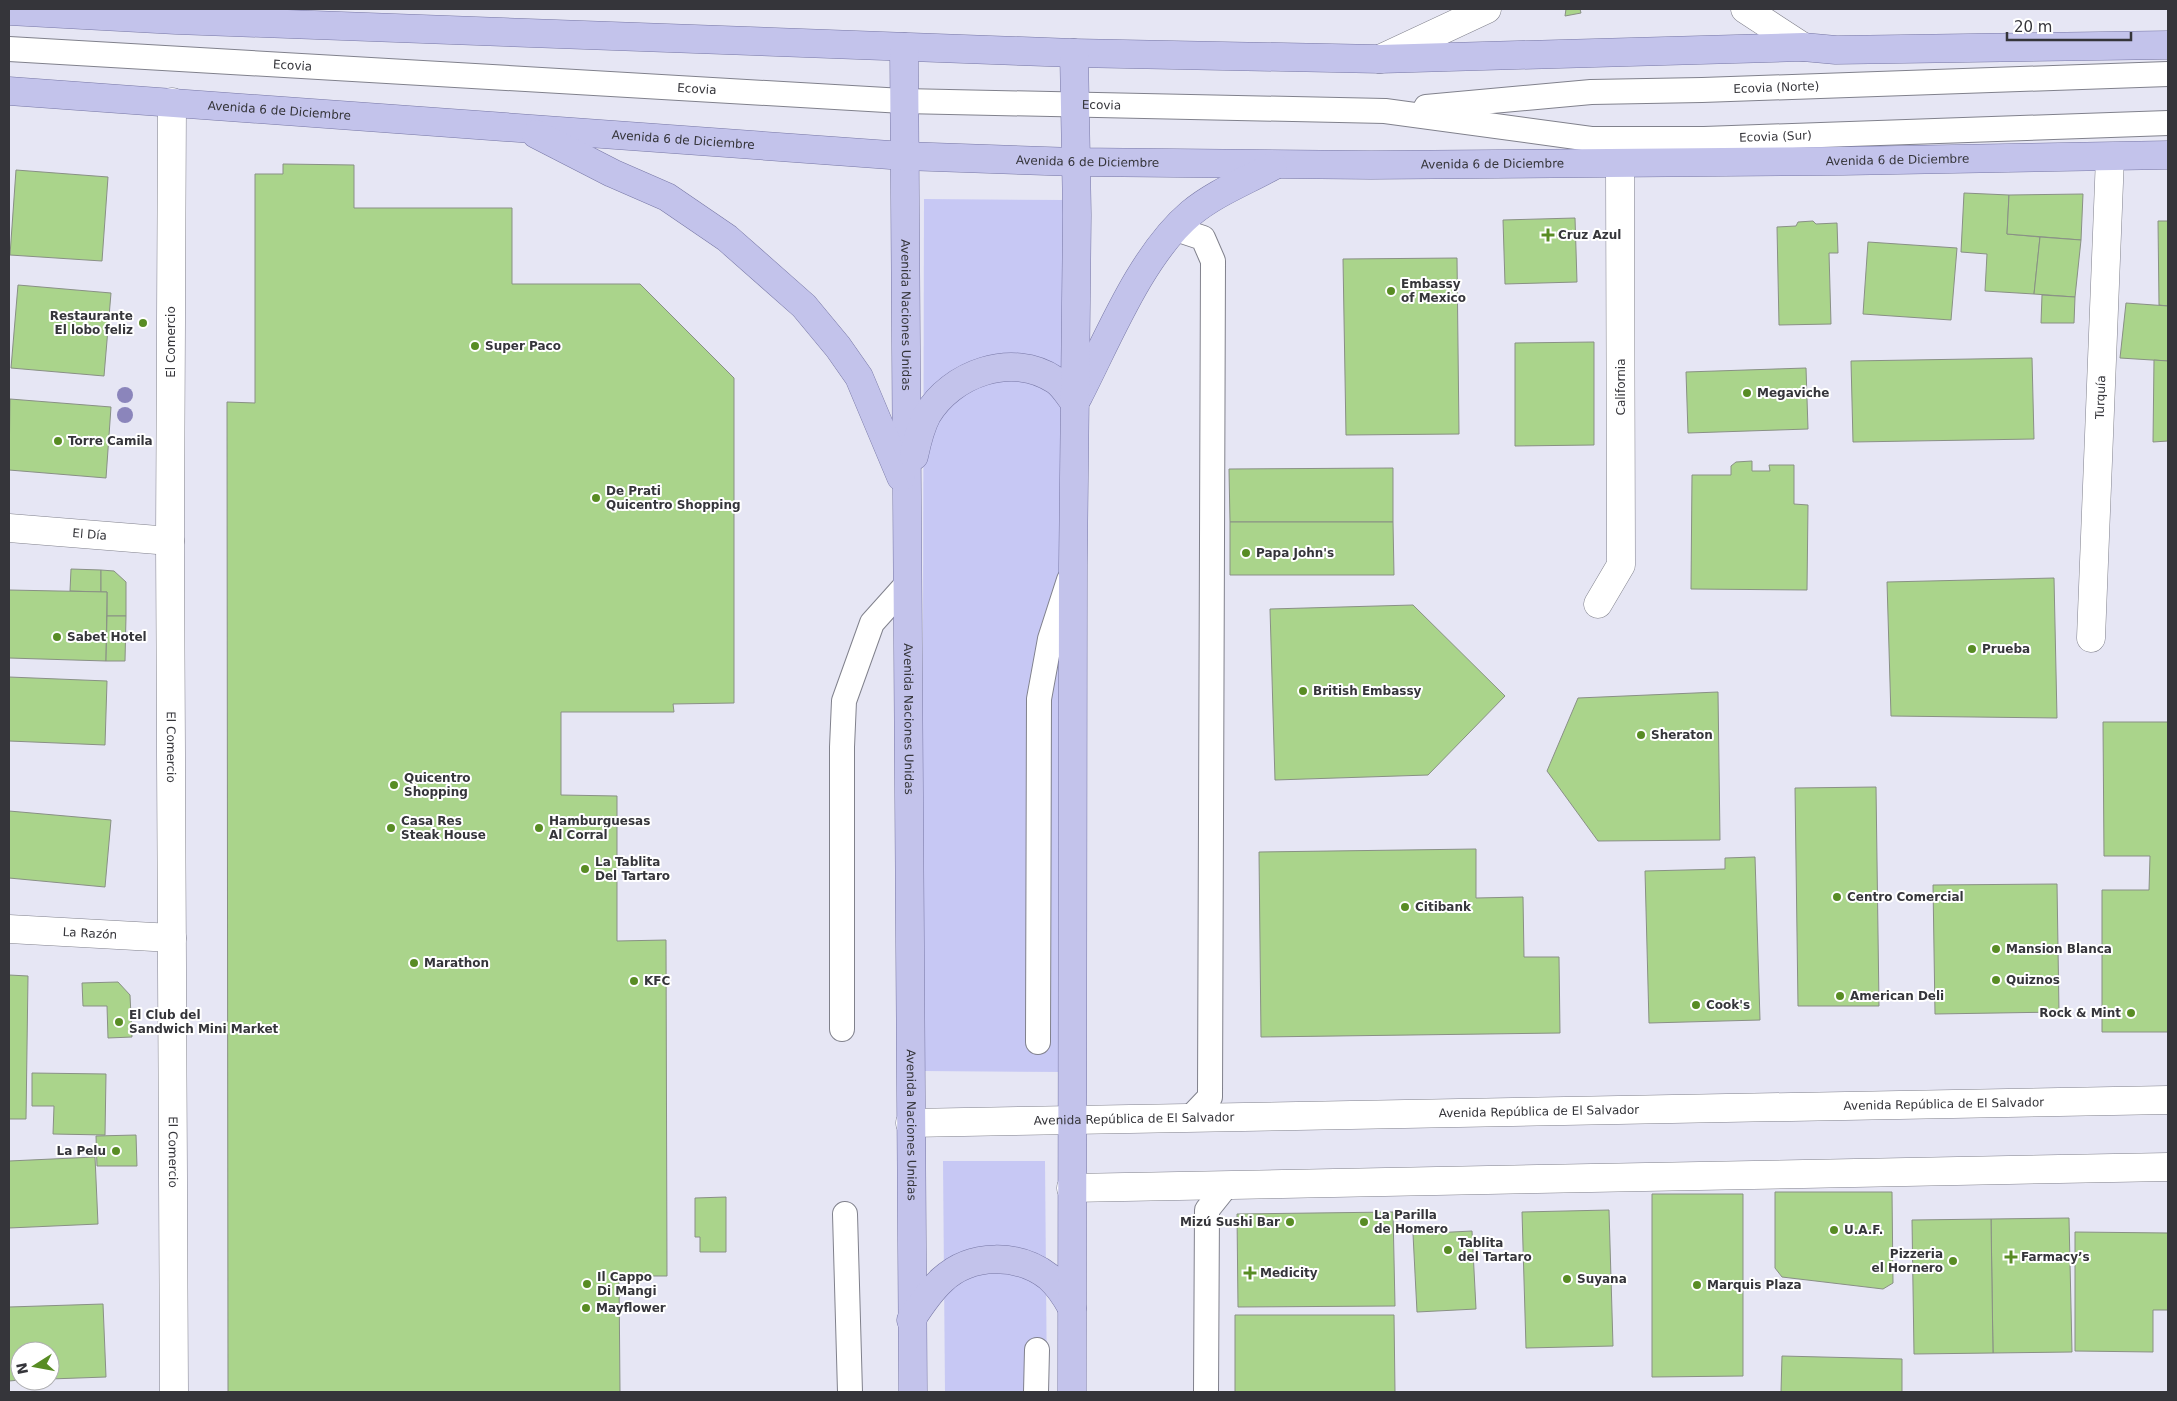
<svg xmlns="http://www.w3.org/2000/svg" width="2177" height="1401" viewBox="0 0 2177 1401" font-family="'DejaVu Sans',sans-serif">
<rect width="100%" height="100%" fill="#e6e6f4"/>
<g fill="#c7c8f4">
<polygon points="924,199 1068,200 1066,1072 922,1071"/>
<polygon points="943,1161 1045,1161 1047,1392 945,1392"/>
</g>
<g fill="#aad48b" stroke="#899085">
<polygon points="1566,9 1580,9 1581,13 1565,16"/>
<polygon points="283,164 354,165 354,208 512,208 512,284 640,284 734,378 734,703 673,704 674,712 561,712 561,795 617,796 617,941 666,940 667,1276 619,1276 620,1392 228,1392 227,402 255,403 255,174 283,174"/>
<polygon points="16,170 108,177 102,261 10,255"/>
<polygon points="1964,193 2009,195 2007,234 2040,237 2034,294 1985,291 1987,254 1961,252"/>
<polygon points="2083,194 2081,240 2007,234 2009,195"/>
<polygon points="1575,218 1577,282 1505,284 1503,220"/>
<polygon points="1813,221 1816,224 1837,223 1838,253 1829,253 1831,324 1779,325 1777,227 1796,226 1798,222"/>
<polygon points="2158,221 2168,221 2168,306 2159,305"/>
<polygon points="2040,237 2081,240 2075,297 2034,294"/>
<polygon points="1868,242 1957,248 1951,320 1863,314"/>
<polygon points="1457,258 1459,434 1346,435 1343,259"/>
<polygon points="18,285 111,293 104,376 11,368"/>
<polygon points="2042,295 2075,297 2074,323 2041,323"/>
<polygon points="2126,303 2168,306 2168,361 2120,358"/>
<polygon points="1594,342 1594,445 1515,446 1515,343"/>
<polygon points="2032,358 2034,439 1853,442 1851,361"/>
<polygon points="2154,360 2168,361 2168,441 2153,442"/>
<polygon points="1806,368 1808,429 1688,433 1686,372"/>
<polygon points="10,399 111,407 106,478 9,470"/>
<polygon points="1752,461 1752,471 1770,471 1769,465 1794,465 1794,504 1808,505 1807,590 1691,589 1692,475 1731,475 1731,466 1736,462"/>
<polygon points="1393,468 1393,522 1230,522 1229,469"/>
<polygon points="1230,522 1393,522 1394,575 1230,575"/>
<polygon points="71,569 101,570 101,592 70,591"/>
<polygon points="101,570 114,571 126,582 126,616 107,616 107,592 101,592"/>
<polygon points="2054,578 2057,718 1891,716 1887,582"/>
<polygon points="9,590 107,592 106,661 9,658"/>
<polygon points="1413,605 1505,696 1428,775 1275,780 1270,609"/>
<polygon points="107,616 126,616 125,661 106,661"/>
<polygon points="9,677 107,681 105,745 9,741"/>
<polygon points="1718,692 1720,840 1598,841 1547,771 1578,698"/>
<polygon points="2103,722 2168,722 2168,1032 2102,1032 2102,890 2149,890 2150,856 2104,856"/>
<polygon points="1876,787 1879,1006 1798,1006 1795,788"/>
<polygon points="9,811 111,820 105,887 9,878"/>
<polygon points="1476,849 1476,898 1523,897 1524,957 1559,957 1560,1033 1261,1037 1259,852"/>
<polygon points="1755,857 1760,1020 1649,1023 1645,871 1725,869 1725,858"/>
<polygon points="2057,884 2059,1012 1935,1014 1933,885"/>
<polygon points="9,975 28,976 26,1119 9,1119"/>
<polygon points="118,982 130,995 132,1037 108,1038 107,1006 83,1006 82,983"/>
<polygon points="32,1073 106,1074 105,1135 53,1134 54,1106 32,1106"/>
<polygon points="136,1135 137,1166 97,1166 96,1136"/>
<polygon points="95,1157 98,1224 9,1228 9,1161"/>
<polygon points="1775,1192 1892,1192 1893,1283 1883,1289 1782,1277 1775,1268"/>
<polygon points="1652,1194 1743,1194 1743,1376 1652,1377"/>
<polygon points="726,1197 726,1252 700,1252 700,1237 695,1237 695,1198"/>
<polygon points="1609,1210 1613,1346 1526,1348 1522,1212"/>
<polygon points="1393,1212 1395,1306 1238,1307 1237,1214"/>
<polygon points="2069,1218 2072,1352 1993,1353 1991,1219"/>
<polygon points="1991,1219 1993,1353 1914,1354 1912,1220"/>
<polygon points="1472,1231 1476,1309 1417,1312 1413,1234"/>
<polygon points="2075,1232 2168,1233 2168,1310 2153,1310 2153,1352 2075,1351"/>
<polygon points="103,1304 106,1377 50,1379 50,1351 20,1351 20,1380 9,1381 9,1307"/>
<polygon points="1235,1315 1394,1315 1395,1392 1235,1392"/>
<polygon points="1782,1356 1902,1359 1902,1392 1781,1392"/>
</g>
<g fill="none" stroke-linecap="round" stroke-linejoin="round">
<defs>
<g id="service">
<path id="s1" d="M 9,49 L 903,101 L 1385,111 L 1591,139 L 1704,139 L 2168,123"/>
<path id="s2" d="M 1426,107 L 1591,92 L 1702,90 L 2168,74"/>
<polyline points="1176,229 1203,238 1213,261 1210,1097 1189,1119"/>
<polyline points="842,1029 842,747 844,701 872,623 907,584"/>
<polyline points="1038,1042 1039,699 1050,639 1069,580"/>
<polyline points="845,1214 850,1392"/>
<polyline points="1036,1392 1037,1350"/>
<polyline points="1206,1392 1207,1210 1227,1185"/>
</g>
<g id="minor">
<polyline points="1745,9 1803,47"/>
<polyline points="1380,59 1487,9"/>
<path id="s3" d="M 172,102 L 170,541 L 174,1392"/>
<path id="s4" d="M 9,528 L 170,541"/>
<polyline points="1598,604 1621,565 1620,163"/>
<path id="s5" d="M 2091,638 L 2110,157"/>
<path id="s6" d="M 9,929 L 172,938"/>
</g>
<g id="tertiary">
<path id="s7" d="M 910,1123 L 2168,1100"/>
<polyline points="1071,1188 2168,1167"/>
</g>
<g id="primary">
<polyline points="9,11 176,20 1074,53 1380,59 1803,47 1836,50 2168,45"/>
<path id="s8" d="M 904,47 L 913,1392"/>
<path id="s9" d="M 9,91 L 904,156 L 1075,162 L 1371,165 L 1843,161 L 2168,155"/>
<polyline points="536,134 612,173 667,197 727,238 804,306 838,347 859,377 901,477"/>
<path d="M 1078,397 C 1108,339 1141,255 1191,213 C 1215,193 1246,181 1273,166"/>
<path d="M 914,456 C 917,442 920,428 927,415 C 951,374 1012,351 1055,380 C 1063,385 1069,396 1075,403"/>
<path d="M 911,1320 C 920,1306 929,1292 942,1280 C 971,1253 1018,1253 1049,1277 C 1059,1286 1066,1297 1072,1308"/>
<polyline points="1072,1392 1073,566 1077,215 1074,53"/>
</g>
</defs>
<use href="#service" stroke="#80818c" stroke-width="26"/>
<use href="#minor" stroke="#80818c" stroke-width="29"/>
<use href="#tertiary" stroke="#80818c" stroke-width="29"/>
<use href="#primary" stroke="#7777a5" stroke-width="29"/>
<use href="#service" stroke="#fff" stroke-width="24"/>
<use href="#minor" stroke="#fff" stroke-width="28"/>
<use href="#tertiary" stroke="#fff" stroke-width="28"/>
<use href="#primary" stroke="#c3c3eb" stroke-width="28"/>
</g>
<g fill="#8b85bb">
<circle cx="125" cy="395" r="8"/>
<circle cx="125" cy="415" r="8"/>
</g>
<g fill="#588c24" stroke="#fff" stroke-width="2">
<path d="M1545.5 227.5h5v5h5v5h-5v5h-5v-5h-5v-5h5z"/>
<circle cx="1391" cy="291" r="5"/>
<circle cx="143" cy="323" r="5"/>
<circle cx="475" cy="346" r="5"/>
<circle cx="1747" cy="393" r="5"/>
<circle cx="58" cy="441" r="5"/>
<circle cx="596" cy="498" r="5"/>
<circle cx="1246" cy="553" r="5"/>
<circle cx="57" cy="637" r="5"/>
<circle cx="1972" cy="649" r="5"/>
<circle cx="1303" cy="691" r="5"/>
<circle cx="1641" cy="735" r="5"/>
<circle cx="394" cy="785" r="5"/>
<circle cx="391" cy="828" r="5"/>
<circle cx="539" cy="828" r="5"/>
<circle cx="585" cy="869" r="5"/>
<circle cx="1837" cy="897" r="5"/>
<circle cx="1405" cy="907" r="5"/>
<circle cx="1996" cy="949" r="5"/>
<circle cx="414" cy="963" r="5"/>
<circle cx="1996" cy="980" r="5"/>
<circle cx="634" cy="981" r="5"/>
<circle cx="1840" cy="996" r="5"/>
<circle cx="1696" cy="1005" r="5"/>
<circle cx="2131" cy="1013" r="5"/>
<circle cx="119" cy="1022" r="5"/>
<circle cx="116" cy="1151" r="5"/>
<circle cx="1290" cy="1222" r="5"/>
<circle cx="1364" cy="1222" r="5"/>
<circle cx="1834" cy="1230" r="5"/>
<circle cx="1448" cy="1250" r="5"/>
<path d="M2008.5 1249.5h5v5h5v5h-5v5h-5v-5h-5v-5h5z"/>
<circle cx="1953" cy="1261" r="5"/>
<path d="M1247.5 1265.5h5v5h5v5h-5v5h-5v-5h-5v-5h5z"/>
<circle cx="1567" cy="1279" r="5"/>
<circle cx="587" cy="1284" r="5"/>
<circle cx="1697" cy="1285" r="5"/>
<circle cx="586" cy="1308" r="5"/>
</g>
<g text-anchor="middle" stroke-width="4" stroke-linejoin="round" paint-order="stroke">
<g font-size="12" fill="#35353a" stroke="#fff">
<text dy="4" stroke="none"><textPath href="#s1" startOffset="284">Ecovia</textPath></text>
<text dy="4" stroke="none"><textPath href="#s1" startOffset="689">Ecovia</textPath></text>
<text dy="4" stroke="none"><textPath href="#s2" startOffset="351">Ecovia (Norte)</textPath></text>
<text dy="4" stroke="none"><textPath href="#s1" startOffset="1094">Ecovia</textPath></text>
<text dy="4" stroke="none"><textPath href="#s9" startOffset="271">Avenida 6 de Diciembre</textPath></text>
<text dy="4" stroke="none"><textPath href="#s1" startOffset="1770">Ecovia (Sur)</textPath></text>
<text dy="4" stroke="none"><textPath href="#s9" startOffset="676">Avenida 6 de Diciembre</textPath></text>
<text dy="4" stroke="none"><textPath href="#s9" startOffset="1891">Avenida 6 de Diciembre</textPath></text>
<text dy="4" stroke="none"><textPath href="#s9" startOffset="1081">Avenida 6 de Diciembre</textPath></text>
<text dy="4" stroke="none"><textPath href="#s9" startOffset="1486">Avenida 6 de Diciembre</textPath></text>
<text dy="4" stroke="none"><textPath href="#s8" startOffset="268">Avenida Naciones Unidas</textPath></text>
<text transform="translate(171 342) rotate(-90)" y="4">El Comercio</text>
<text transform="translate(1621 387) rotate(-90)" y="4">California</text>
<text dy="4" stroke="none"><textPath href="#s5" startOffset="241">Turquía</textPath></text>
<text dy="4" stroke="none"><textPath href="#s4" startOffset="81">El Día</textPath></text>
<text dy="4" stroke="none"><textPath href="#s8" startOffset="672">Avenida Naciones Unidas</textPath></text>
<text dy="4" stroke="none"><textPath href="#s3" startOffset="645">El Comercio</textPath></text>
<text dy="4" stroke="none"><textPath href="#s6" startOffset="81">La Razón</textPath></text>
<text dy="4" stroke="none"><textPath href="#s7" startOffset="1034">Avenida República de El Salvador</textPath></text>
<text dy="4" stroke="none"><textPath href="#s7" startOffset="629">Avenida República de El Salvador</textPath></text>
<text dy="4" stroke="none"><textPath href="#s7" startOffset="224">Avenida República de El Salvador</textPath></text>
<text dy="4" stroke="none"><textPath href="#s8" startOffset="1078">Avenida Naciones Unidas</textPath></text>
<text dy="4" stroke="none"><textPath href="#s3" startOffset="1050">El Comercio</textPath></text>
</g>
<g font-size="12" font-weight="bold" fill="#35353a" stroke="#fff" text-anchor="start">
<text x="1558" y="239">Cruz Azul</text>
<text x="1401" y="288">Embassy<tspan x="1401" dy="14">of Mexico</tspan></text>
<text x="133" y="320" text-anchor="end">Restaurante<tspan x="133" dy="14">El lobo feliz</tspan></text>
<text x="485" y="350">Super Paco</text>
<text x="1757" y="397">Megaviche</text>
<text x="68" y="445">Torre Camila</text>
<text x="606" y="495">De Prati<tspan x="606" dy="14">Quicentro Shopping</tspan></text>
<text x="1256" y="557">Papa John's</text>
<text x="67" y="641">Sabet Hotel</text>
<text x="1982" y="653">Prueba</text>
<text x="1313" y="695">British Embassy</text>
<text x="1651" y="739">Sheraton</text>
<text x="404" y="782">Quicentro<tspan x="404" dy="14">Shopping</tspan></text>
<text x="401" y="825">Casa Res<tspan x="401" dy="14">Steak House</tspan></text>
<text x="549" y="825">Hamburguesas<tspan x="549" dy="14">Al Corral</tspan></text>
<text x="595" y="866">La Tablita<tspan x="595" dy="14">Del Tartaro</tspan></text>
<text x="1847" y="901">Centro Comercial</text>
<text x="1415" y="911">Citibank</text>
<text x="2006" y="953">Mansion Blanca</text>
<text x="424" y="967">Marathon</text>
<text x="2006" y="984">Quiznos</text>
<text x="644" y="985">KFC</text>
<text x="1850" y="1000">American Deli</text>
<text x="1706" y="1009">Cook's</text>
<text x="2121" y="1017" text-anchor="end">Rock &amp; Mint</text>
<text x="129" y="1019">El Club del<tspan x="129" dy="14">Sandwich Mini Market</tspan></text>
<text x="106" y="1155" text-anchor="end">La Pelu</text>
<text x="1374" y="1219">La Parilla<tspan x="1374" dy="14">de Homero</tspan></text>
<text x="1280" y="1226" text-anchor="end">Mizú Sushi Bar</text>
<text x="1844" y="1234">U.A.F.</text>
<text x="1458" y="1247">Tablita<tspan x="1458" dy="14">del Tartaro</tspan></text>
<text x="1943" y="1258" text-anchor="end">Pizzeria<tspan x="1943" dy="14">el Hornero</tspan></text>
<text x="2021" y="1261">Farmacy’s</text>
<text x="1260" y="1277">Medicity</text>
<text x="597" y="1281">Il Cappo<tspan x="597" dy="14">Di Mangi</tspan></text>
<text x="1577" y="1283">Suyana</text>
<text x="1707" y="1289">Marquis Plaza</text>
<text x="596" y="1312">Mayflower</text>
</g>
</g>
<rect width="2177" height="1401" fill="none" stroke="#35353a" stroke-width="20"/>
<g transform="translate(35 1366) rotate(259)"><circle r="24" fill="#ffffff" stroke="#aeaeb0"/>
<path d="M0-4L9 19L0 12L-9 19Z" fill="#588c24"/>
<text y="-8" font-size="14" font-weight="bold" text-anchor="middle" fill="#35353a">N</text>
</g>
<path d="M2007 32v8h124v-8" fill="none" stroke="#35353a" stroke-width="2.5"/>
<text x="2014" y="32" font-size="15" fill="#35353a" stroke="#ffffff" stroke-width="4" paint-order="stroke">20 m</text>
</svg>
